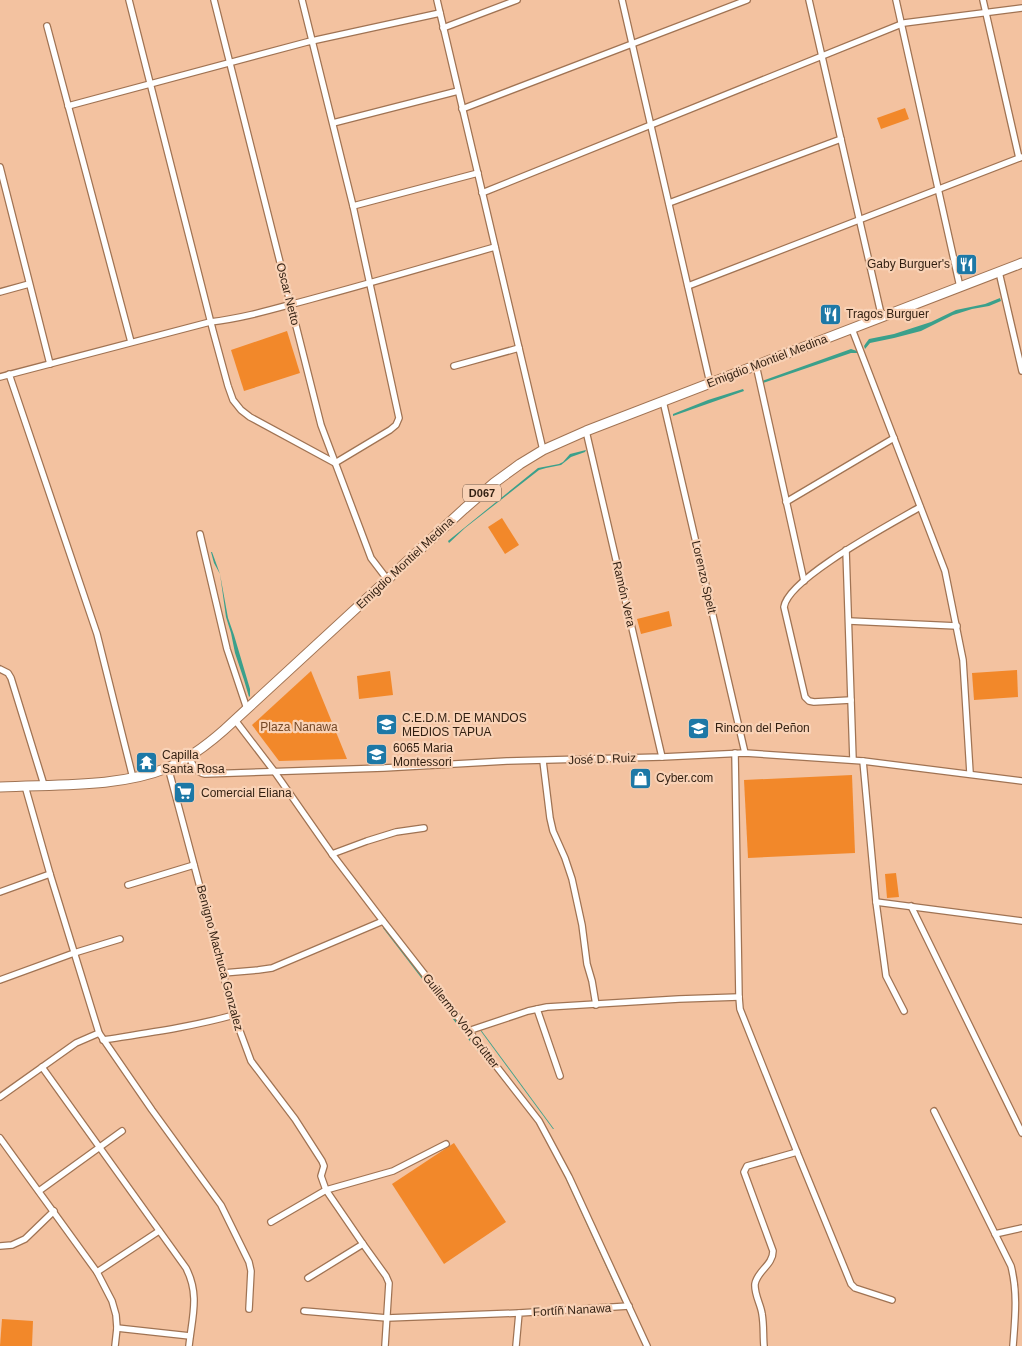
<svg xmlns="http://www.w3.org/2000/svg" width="1022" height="1346" font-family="Helvetica,sans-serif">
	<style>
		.green { fill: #f2882a }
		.water { fill: #3ba08b }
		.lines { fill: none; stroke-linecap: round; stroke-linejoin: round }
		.street-casing { stroke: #a07353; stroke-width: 8 }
		.primary-casing { stroke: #a07353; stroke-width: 11 }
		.street { stroke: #fff; stroke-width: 5.5 }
		.primary { stroke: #fff; stroke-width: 9 }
		.labels { text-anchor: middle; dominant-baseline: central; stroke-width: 4.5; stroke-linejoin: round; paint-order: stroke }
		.shield { fill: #f9d2b6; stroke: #6d5542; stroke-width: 1 }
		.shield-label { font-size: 11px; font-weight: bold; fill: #311f11 }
		.poi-label { font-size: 12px; fill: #311f11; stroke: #f9d2b6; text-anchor: start }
		.street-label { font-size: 12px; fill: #311f11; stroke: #f9d2b6 }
		.park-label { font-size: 12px; fill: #744826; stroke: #f9d2b6 }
	</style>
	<rect width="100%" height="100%" fill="#f3c2a0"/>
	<g class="green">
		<path d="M905,108L909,119L881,129L877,118Z"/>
		<path d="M287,331L300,373L244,391L231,350Z"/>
		<path d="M502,518L519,545L505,554L488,527Z"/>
		<path d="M669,611L672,626L641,634L637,619Z"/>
		<path d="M1017,670L1018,697L974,700L972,673Z"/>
		<path d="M311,671L347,759L279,761L252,725Z"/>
		<path d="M390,671L393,695L359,699L357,676Z"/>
		<path d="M852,775L855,853L748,858L744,780Z"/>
		<path d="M896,873L899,897L887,898L885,874Z"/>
		<path d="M454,1143L506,1222L444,1264L392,1184Z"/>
		<path d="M2,1319L33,1321L32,1346H0Z"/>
	</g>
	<g class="water">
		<path d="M1000,298L1001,301L989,306L972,309L953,315L921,331L894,338L870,343L865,349L864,346L866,343L869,339L894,334L931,322L956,310L985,304Z"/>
		<path d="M851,349L857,351V353H851L763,383L762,381Z"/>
		<path d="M743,389L744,391L673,416V414L708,400Z"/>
		<path d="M586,450L585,452L571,457L561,465L546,468L539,470L465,528L449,543L448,541L538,468L559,464L563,462L570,454Z"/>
		<path d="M211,552H212L220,574L228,618L234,635L250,689V696L249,697L244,680L235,653L231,633L226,617L220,574L214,563Z"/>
		<path d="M385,927L487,1061L486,1062L383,928Z"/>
		<path d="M480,1030H481L554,1129H553Z"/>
		<path d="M553,1151C578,1200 599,1251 623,1300L622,1301Z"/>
	</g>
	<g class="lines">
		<defs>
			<g id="street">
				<path d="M129,0L213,331L228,386L233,400L241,410L250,417L335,463L390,430L396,425L399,418L353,206L302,0"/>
				<path d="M214,0L321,425L371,558L387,579"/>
				<path d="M437,0L543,450"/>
				<path d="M622,0L710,383"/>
				<path d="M809,0L882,318"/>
				<path d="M896,0L960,287"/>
				<path d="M983,0L1019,158"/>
				<path d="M47,26L131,342"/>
				<path d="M443,28L517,0"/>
				<path d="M68,106L307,42L440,13"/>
				<path d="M462,109L747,0"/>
				<path d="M333,123L458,91"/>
				<path d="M0,167L50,364"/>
				<path d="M482,193L904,23L1022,8"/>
				<path d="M669,203L841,139"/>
				<path d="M353,206L478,173"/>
				<path d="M999,272L1022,371"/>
				<path d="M688,286L1022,157"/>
				<path d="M0,292L29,284"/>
				<path d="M852,329L945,571L963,660L970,773"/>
				<path d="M756,365L804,581"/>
				<path d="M454,366L519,348"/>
				<path d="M9,374L97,634L133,778"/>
				<path d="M0,377L210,322C246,318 280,307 315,298C375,282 435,264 495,247"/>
				<path d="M663,401L745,753"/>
				<path d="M586,431L662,757"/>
				<path d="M786,502L894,438"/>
				<path d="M200,534L227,649L247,709"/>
				<path d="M846,550L853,760"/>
				<path d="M849,621L957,626"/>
				<path d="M0,669L8,673L11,678L44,785"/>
				<path d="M851,700L814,702L809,701L805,697L784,607C788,578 893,523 920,507"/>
				<path d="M235,720L274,771L332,854L383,921L539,1121L569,1177L647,1346"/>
				<path d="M735,753L739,997L740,1009L797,1152L851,1284L855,1288L892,1300"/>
				<path d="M189,757C193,765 195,772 205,774L384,768L507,761L662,757L745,753L863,761L1022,781"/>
				<path d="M543,761L550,818L553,831L565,858L572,879L582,925L587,964L592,981L596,1005"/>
				<path d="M863,761L876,902L886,976L904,1011"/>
				<path d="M168,767L234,1015L251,1061L295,1119L322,1161L324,1166L321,1176L326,1190L363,1244L386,1276L389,1283L385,1346"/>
				<path d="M25,786L50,874L99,1033L152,1110L221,1205L249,1262L251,1271L249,1309"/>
				<path d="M332,854L367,841L396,832L424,828"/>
				<path d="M128,885L194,865"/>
				<path d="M0,892L50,874"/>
				<path d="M876,902L1022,921"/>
				<path d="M911,906L1022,1133"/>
				<path d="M223,973L258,970L272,968L383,921"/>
				<path d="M0,980L74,953L120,939"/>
				<path d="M537,1009L560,1076"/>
				<path d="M468,1031L528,1011L547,1007L679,999L739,997"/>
				<path d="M103,1040C147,1033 191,1027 234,1015"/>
				<path d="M42,1067L186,1268C200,1295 192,1317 189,1346"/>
				<path d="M0,1097L76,1043L99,1033"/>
				<path d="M934,1111L1011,1266C1018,1293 1015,1319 1013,1346"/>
				<path d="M0,1138L97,1272L112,1301L116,1315L117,1328L115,1346"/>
				<path d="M39,1191L122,1131"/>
				<path d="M271,1222L326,1190L393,1171L446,1144"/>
				<path d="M995,1234L1022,1228"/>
				<path d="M0,1246L12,1245L25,1239L54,1211"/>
				<path d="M97,1272L159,1231"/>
				<path d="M308,1278L363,1244"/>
				<path d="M304,1311L387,1318L519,1313"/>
				<path d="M117,1328L190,1336"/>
				<path d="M516,1346L519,1313L629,1306"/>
				<path d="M764,1346C763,1336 764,1325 762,1314C761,1305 754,1294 755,1284C757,1271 773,1265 773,1251L744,1172L747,1166L797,1152"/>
			</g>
			<path id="primary" d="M0,787C53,784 118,788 167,768C189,759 207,745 224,730L464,509L494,483L520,464L543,450L586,431L1022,263"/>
		</defs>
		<use href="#street" class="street-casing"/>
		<use href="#primary" class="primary-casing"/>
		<use href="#street" class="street"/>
		<use href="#primary" class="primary"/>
	</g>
	<defs>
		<symbol id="restaurant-square" viewBox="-11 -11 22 22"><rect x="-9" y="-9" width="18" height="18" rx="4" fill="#1d78a6" stroke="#f9d2b6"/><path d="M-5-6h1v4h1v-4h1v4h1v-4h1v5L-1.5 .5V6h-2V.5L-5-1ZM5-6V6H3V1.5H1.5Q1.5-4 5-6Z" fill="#fff"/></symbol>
		<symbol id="university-square" viewBox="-11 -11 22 22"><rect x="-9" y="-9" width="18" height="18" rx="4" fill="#1d78a6" stroke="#f9d2b6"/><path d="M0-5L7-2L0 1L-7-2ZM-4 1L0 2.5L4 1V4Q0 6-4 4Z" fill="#fff"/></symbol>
		<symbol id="school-square" viewBox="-11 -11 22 22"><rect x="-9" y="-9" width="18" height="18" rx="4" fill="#1d78a6" stroke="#f9d2b6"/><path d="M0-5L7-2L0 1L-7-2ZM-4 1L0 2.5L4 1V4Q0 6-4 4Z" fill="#fff"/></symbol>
		<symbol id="temple-square" viewBox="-11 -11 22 22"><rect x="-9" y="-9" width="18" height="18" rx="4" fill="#1d78a6" stroke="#f9d2b6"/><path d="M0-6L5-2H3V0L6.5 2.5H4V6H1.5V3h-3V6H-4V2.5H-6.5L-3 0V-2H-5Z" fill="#fff"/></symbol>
		<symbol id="shop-square" viewBox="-11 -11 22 22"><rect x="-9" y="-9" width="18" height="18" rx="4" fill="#1d78a6" stroke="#f9d2b6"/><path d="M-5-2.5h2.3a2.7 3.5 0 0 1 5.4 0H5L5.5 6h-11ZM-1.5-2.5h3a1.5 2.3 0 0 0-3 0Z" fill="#fff"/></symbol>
		<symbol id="supermarket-square" viewBox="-11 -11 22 22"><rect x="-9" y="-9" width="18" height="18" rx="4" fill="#1d78a6" stroke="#f9d2b6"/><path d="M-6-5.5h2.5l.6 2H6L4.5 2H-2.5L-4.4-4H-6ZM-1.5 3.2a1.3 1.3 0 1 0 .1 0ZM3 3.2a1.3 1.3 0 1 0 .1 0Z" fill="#fff"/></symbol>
	</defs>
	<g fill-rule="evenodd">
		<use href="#restaurant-square" x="954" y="252" width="25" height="25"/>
		<use href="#restaurant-square" x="818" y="302" width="25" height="25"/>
		<use href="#university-square" x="374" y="712" width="25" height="25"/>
		<use href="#school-square" x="686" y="716" width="25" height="25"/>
		<use href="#school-square" x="364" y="742" width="25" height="25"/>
		<use href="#temple-square" x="134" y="750" width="25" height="25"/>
		<use href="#shop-square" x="628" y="766" width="25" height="25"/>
		<use href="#supermarket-square" x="172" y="780" width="25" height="25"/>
	</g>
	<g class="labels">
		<rect class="shield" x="463" y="484.5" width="38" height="17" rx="4"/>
		<g class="shield-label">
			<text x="482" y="493">D067</text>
		</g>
		<g class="poi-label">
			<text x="950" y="264" text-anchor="end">Gaby Burguer's</text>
			<text x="846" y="314">Tragos Burguer</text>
			<text x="402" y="718">C.E.D.M. DE MANDOS<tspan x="402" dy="14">MEDIOS TAPUA</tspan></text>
			<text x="715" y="728">Rincon del Peñon</text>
			<text x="393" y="748">6065 Maria<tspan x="393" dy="14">Montessori</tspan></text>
			<text x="162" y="755">Capilla<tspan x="162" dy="14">Santa Rosa</tspan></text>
			<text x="656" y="778">Cyber.com</text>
			<text x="201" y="793">Comercial Eliana</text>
		</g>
		<g class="street-label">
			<text transform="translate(288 294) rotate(76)">Oscar Netto</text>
			<text transform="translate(767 361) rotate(-21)">Emigdio Montiel Medina</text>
			<text transform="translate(405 563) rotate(-43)">Emigdio Montiel Medina</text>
			<text transform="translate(704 577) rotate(77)">Lorenzo Spelt</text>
			<text transform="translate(624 594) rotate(77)">Ramón Vera</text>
			<text transform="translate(602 759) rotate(-2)">José D. Ruiz</text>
			<text transform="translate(220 958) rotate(75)">Benigno Machuca Gonzalez</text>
			<text transform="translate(461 1021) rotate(52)">Guillermo Von Grütter</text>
			<text transform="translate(572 1310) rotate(-3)">Fortíñ Nanawa</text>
		</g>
		<g class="park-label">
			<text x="299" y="727">Plaza Nanawa</text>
		</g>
	</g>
</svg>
